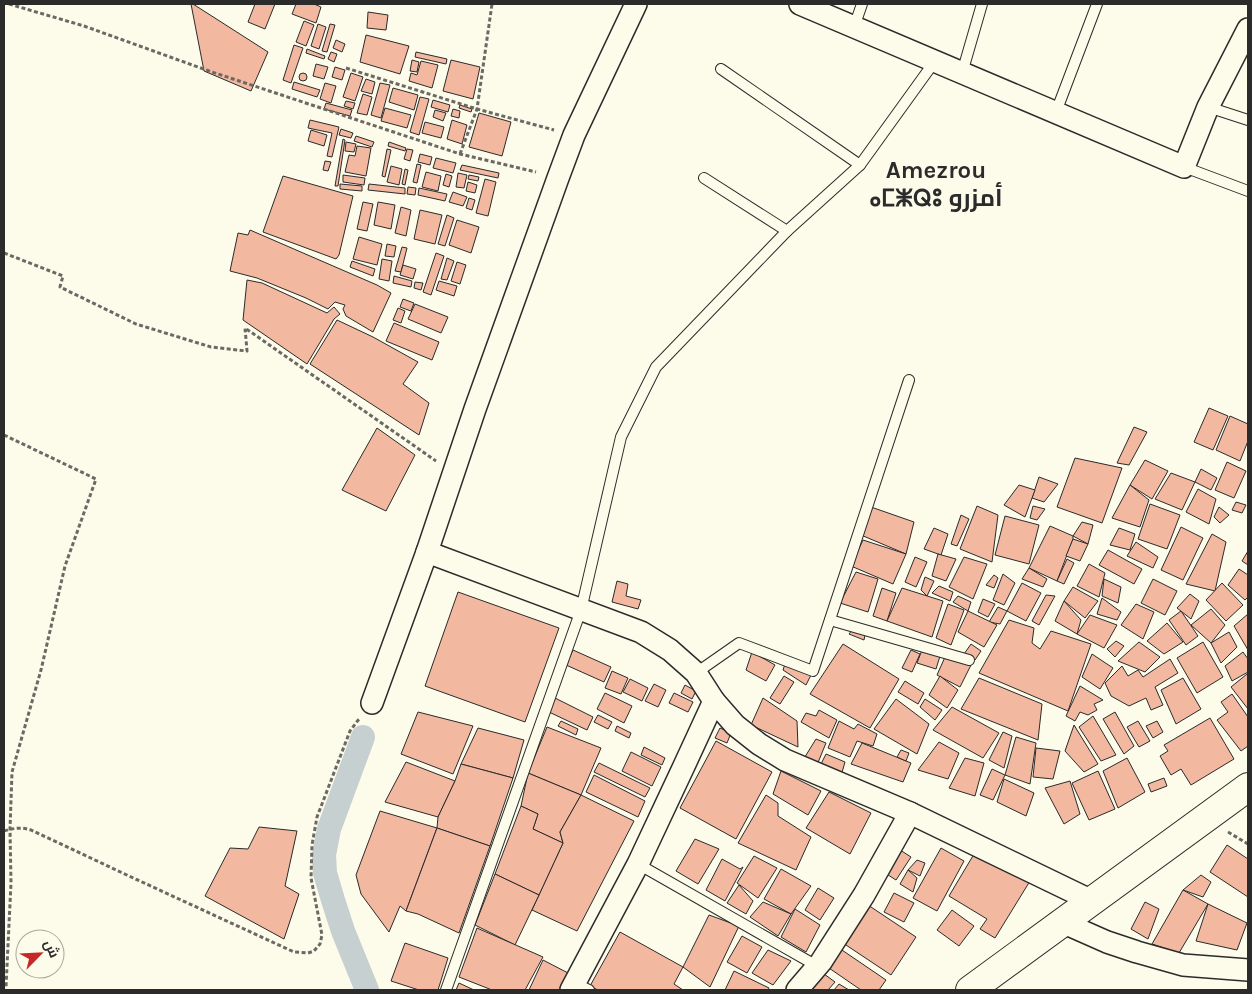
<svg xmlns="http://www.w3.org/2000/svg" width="1252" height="994" font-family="Karla,Cairo,'Noto Sans Tifinagh',sans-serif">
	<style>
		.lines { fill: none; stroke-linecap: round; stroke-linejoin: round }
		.canal { stroke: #c7d0d0; stroke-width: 24 }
		.building { fill: #f2b8a0; stroke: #2b2b2b }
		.lane-casing { stroke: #2b2b2b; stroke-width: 12 }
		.street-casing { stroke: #2b2b2b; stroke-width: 24 }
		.primary-casing { stroke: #2b2b2b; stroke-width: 30 }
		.path { stroke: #6a6964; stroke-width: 3; stroke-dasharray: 4 2.5; stroke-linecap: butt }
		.lane { stroke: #fdfbea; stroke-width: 10 }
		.street { stroke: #fdfbea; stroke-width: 21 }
		.primary { stroke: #fdfbea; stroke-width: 28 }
		.labels { text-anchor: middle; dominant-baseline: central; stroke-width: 4; stroke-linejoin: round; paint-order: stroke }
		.district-label { font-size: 24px; font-weight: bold; fill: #2b2b2b; stroke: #fdfbea }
	</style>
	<rect width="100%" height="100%" fill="#fdfbea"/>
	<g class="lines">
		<path class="canal" d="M363,737L329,829L324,855L325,873L333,900L343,931L367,990"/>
	</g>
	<g class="building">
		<path d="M191,4H193L268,52L251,91L204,71Z"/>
		<path d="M255,4H275L265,29L248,22Z"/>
		<path d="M296,4H314L321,7L316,23L292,14Z"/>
		<path d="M368,12L388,15L386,30L367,28Z"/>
		<path d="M304,21L314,25L306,46L296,42Z"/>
		<path d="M318,24L326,27L319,49L311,46Z"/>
		<path d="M330,24L335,25L327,52L322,51Z"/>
		<path d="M366,35L409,46L400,74L360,62Z"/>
		<path d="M336,40L345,44L342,52L333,48Z"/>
		<path d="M294,45L303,48L291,83L283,80Z"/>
		<path d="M307,49L325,56L324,59L306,53Z"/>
		<path d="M331,52L337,54L334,62L328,59Z"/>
		<path d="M416,52L447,59L446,64L415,57Z"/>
		<path d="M412,60L419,62L417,72L410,71Z"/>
		<path d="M451,60L480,67L473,99L443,91Z"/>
		<path d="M421,61L438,65L432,88L409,81L411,73L417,75Z"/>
		<path d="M316,64L328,67L324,79L313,76Z"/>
		<path d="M335,67L345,70L342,80L332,77Z"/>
		<path d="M351,73L363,77L355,101L343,97Z"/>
		<circle cx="303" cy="77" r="4"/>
		<path d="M366,79L375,82L372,94L361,91Z"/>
		<path d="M294,82L320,90L317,97L292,89Z"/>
		<path d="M325,83L336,86L331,103L320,99Z"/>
		<path d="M380,83L390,85L381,118L371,115Z"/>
		<path d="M393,88L418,95L414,110L389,102Z"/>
		<path d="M363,94L372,97L367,115L357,113Z"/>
		<path d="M420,97L429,99L419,135L410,132Z"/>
		<path d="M433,100L450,105L448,112L431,107Z"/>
		<path d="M346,101L355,103L353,109L344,106Z"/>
		<path d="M326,103L352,110L350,116L324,109Z"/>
		<path d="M460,105L472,109L471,112L459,108Z"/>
		<path d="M385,108L411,115L407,128L381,121Z"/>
		<path d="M453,109L460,111L459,118L451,116Z"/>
		<path d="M435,110L446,113L443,121L433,117Z"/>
		<path d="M479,113L511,122L502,156L469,147Z"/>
		<path d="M310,120L339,127L332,157L327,156L332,133L308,128Z"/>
		<path d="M452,120L467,125L462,144L447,139Z"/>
		<path d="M425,122L444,127L441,138L422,133Z"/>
		<path d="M341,129L353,133L351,138L339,135Z"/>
		<path d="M311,130L327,135L324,146L308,141Z"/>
		<path d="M356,136L374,142L372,147L354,141Z"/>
		<path d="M343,139L345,140L338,186H335Z"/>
		<path d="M346,142L356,144L354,152L345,151Z"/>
		<path d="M389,142L406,148L405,151L388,146Z"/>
		<path d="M357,146L371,148L366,176L345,172L349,155L355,156Z"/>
		<path d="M387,149L391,150L385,177L382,176Z"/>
		<path d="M407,149L413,150L410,161L404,159Z"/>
		<path d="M420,154L432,157L430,165L418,162Z"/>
		<path d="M436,158L456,163L453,173L433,168Z"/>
		<path d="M325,161L331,162L328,171L323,170Z"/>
		<path d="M417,164L421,165L417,183L413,182Z"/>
		<path d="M462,165L499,173L498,178L460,170Z"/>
		<path d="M391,166L402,169L399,185L387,182Z"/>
		<path d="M405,169L408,170L405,185L402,184Z"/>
		<path d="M426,172L441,176L438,191L422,187Z"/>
		<path d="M458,173L467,175L464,188L456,187Z"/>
		<path d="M446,174L452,176L449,187L443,185Z"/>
		<path d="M343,175L365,178L364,185L343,182Z"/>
		<path d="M469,175L479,177L478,181L468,179Z"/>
		<path d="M283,176L353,196L339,255L336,259L263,232Z"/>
		<path d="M485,179L496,182L488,216L476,213Z"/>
		<path d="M468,182L477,185L475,193L466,191Z"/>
		<path d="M340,184L362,186V191L340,189Z"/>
		<path d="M369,184L405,188V194L368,190Z"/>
		<path d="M408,187L416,188L415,195L407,194Z"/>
		<path d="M419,188L447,194L445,201L418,195Z"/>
		<path d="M453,192L467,197L463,206L449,202Z"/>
		<path d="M469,198L475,200L472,210L466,208Z"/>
		<path d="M363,202L373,204L367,231L357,229Z"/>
		<path d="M378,202L395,205L391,229L374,225Z"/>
		<path d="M401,207L411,210L406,236L395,233Z"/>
		<path d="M420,210L442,215L435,244L414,239Z"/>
		<path d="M447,215L454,218L445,246L438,244Z"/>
		<path d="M457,220L479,227L471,253L449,245Z"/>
		<path d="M250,230L377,285L391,293L373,332L346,316L343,309L345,305L335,302L328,309L306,298L257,278L230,271L238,233L248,235Z"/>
		<path d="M359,237L382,244L377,265L353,259Z"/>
		<path d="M387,244L396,246L394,257L385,256Z"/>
		<path d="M402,247L407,248L401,272L395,271Z"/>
		<path d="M436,253L444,256L431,295L423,292Z"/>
		<path d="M447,258L454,261L447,280L441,279Z"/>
		<path d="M382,259L392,261L389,281L379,279Z"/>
		<path d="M352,261L375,269L373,276L350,267Z"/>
		<path d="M457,262L466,265L460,284L451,281Z"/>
		<path d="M403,265L416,269L413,279L400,275Z"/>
		<path d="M394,276L412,281L411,287L393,283Z"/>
		<path d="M247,280L262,283L327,313L334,307L340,314L334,319L307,364L243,320Z"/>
		<path d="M439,281L457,286L454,296L436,290Z"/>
		<path d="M415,282L423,283L421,290L414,288Z"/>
		<path d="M403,299L414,303L411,311L400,307Z"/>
		<path d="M415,304L448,317L441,333L408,319Z"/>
		<path d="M398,308L405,311L401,323L393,320Z"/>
		<path d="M337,320L373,337L418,362L403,384L429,403L419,435L310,364Z"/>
		<path d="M394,323L439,342L432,360L386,341Z"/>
		<path d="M1209,408L1228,416L1213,450L1194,442Z"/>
		<path d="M1230,416L1248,424V441L1240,461L1216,450Z"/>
		<path d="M1134,427L1147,432L1129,465L1117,463Z"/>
		<path d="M377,428L415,455L386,511L342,490Z"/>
		<path d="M1075,458L1122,468L1102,523L1057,507Z"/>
		<path d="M1145,460L1168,471L1152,499L1130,485Z"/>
		<path d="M1227,462L1246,471L1234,498L1215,490Z"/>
		<path d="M1201,469L1217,478L1211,490L1195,482Z"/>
		<path d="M1171,473L1195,482L1182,510L1155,499Z"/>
		<path d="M1039,477L1058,484L1044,502L1032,498Z"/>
		<path d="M1019,485L1035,490L1025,517L1004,505Z"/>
		<path d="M1130,485L1149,500L1140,527L1112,518Z"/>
		<path d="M1198,489L1216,499L1209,524L1186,512Z"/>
		<path d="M1236,502L1246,505L1242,513L1232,510Z"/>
		<path d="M1150,504L1180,515L1167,549L1138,539Z"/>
		<path d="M977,506L998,515L992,562L960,549Z"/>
		<path d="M1033,506L1045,509L1037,520L1030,518Z"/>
		<path d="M871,507L914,522L906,554L861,535Z"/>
		<path d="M1219,507L1229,515L1220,523L1214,517Z"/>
		<path d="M961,515L969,519L957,546L951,544Z"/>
		<path d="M1005,516L1039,525L1029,564L995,555Z"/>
		<path d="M1082,522L1093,525L1088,544L1073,536Z"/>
		<path d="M1050,526L1073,536V539L1057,581L1029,568Z"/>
		<path d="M1181,527L1203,538L1183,580L1161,570Z"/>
		<path d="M934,528L948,534L941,555L924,549Z"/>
		<path d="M1119,528L1135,534L1130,550L1110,545Z"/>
		<path d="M1212,534L1226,542L1215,591L1186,584Z"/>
		<path d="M1073,539L1088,544L1080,561L1066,556Z"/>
		<path d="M863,540L906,554L893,584L851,566Z"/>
		<path d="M1136,542L1158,557L1153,568L1127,556Z"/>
		<path d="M1108,550L1142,569L1134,584L1099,565Z"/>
		<path d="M1248,551V565L1242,561Z"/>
		<path d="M938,554L956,559L946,581L932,576Z"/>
		<path d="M915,557L927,562L916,587L905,582Z"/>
		<path d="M964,557L987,564L973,599L949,587Z"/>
		<path d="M1067,559L1074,563L1064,584L1057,581Z"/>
		<path d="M1089,564L1105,573L1099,597L1077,586Z"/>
		<path d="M1029,568L1047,579L1043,587L1022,579Z"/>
		<path d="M1239,569L1248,575V597L1245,600L1228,585Z"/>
		<path d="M856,572L878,579L868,612L840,603Z"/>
		<path d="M1003,574L1015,583L1004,605L993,600Z"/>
		<path d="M994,575L998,578L994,588L986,585Z"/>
		<path d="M925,577L934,581L927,596L921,590Z"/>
		<path d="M1104,579L1121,587L1118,603L1102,596Z"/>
		<path d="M1153,579L1177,591L1165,615L1141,603Z"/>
		<path d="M617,581L628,584L626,596L641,600L638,609L612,602Z"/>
		<path d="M1022,583L1041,593L1026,621L1007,611Z"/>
		<path d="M1222,583L1243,605L1226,621L1206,600Z"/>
		<path d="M939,586L953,592L950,601L932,593Z"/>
		<path d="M1073,587L1098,601L1085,618L1064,601Z"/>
		<path d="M882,588L896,593L887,621L873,616Z"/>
		<path d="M902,588L943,601L932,637L887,621Z"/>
		<path d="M458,592L559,628L525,722L425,686Z"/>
		<path d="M1190,594L1199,601L1191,619L1177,608Z"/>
		<path d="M1046,595L1055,596L1039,625L1032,621Z"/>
		<path d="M958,596L971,602L968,611L953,602Z"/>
		<path d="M1102,598L1121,612L1117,620L1097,614Z"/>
		<path d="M983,599L995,604L988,617L978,612Z"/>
		<path d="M1064,601L1081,620L1077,634L1055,621Z"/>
		<path d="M948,604L964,610L951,645L936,638Z"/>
		<path d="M1136,604L1154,612L1143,639L1121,625Z"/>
		<path d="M998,607L1007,611L1000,624L989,622Z"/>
		<path d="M1211,609L1225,625L1211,643L1191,625Z"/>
		<path d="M968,611L997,625L984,647L958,632Z"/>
		<path d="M1181,611L1198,636L1186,645L1169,620Z"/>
		<path d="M1248,614V650L1234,626Z"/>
		<path d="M1090,615L1117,625L1104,648L1077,634Z"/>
		<path d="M1009,620L1034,628L1032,643L1040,649L1051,631L1091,644L1068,711L979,673Z"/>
		<path d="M1167,623L1183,642L1164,654L1147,641Z"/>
		<path d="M852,630L865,635L864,640L849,634Z"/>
		<path d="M1229,632L1237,647L1221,663L1211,643Z"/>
		<path d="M1116,641L1124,646L1115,657L1107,649Z"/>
		<path d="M1139,642L1160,657L1145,672L1118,661Z"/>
		<path d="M1203,642L1223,677L1197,693L1177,658Z"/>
		<path d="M843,644L899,679L870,728L810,694Z"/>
		<path d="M971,644L981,651L975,660L964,654Z"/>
		<path d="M573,650L611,667L604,682L566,665Z"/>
		<path d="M911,650L920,654L912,672L902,668Z"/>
		<path d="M922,650L940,656L936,669L917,663Z"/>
		<path d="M752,652L775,665L766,681L746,670Z"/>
		<path d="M1243,652L1248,659V672L1232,681L1225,666Z"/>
		<path d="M1092,654L1113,668L1100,689L1082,677Z"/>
		<path d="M945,657L971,665L960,687L937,675Z"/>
		<path d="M1170,659L1178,673L1155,687L1163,705L1151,710L1146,698L1129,706L1111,696L1105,683L1122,666L1128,676L1138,670L1143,677Z"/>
		<path d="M785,664L811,675L806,685L783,670Z"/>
		<path d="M612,671L628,678L621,694L605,688Z"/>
		<path d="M1247,674L1248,675V709L1231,687Z"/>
		<path d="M784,676L794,682L780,704L770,698Z"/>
		<path d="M940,676L958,690L947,708L929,695Z"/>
		<path d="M979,678L1042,704L1038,740L961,709Z"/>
		<path d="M1183,678L1201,709L1176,724L1161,690Z"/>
		<path d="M630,679L648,688L642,701L623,692Z"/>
		<path d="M905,681L924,693L918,704L898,692Z"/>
		<path d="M654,684L666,690L658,707L645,701Z"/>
		<path d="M685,685L696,691L692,699L681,693Z"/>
		<path d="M1080,686L1103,700L1094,704L1097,710L1088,715L1080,712L1075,721L1066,716Z"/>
		<path d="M605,693L632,706L624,723L597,709Z"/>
		<path d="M674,693L693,702L688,712L669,703Z"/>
		<path d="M1232,694L1248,717V746L1241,751L1217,720L1228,712L1221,702Z"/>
		<path d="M555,698L593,717L587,730L549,712Z"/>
		<path d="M763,698L797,721L798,747L751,725Z"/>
		<path d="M896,699L929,724L917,754L874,729Z"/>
		<path d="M925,699L942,710L935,720L920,707Z"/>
		<path d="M952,707L999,733L983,758L933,730Z"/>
		<path d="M819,710L837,720L829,738L801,722L806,713L816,716Z"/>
		<path d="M418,712L473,726L453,774L401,754Z"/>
		<path d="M1115,712L1134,746L1124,754L1103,719Z"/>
		<path d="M598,715L612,722L608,729L594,722Z"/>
		<path d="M1093,716L1116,755L1101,761L1079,727Z"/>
		<path d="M1210,718L1234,759L1191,785L1181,769L1171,775L1160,756L1168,751L1164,745Z"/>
		<path d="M561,721L578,729L576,735L558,726Z"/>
		<path d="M839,721L854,729L858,724L877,734L873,746L857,741L850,757L828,748Z"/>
		<path d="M1138,721L1150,741L1139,747L1127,727Z"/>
		<path d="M1157,721L1163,732L1153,738L1146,726Z"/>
		<path d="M1074,725L1098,764L1084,772L1065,751Z"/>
		<path d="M617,726L631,733L629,738L615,731Z"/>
		<path d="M547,727L601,748L581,795L528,773Z"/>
		<path d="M478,728L524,740L513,778L461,764Z"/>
		<path d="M720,728L731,733L727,743L715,738Z"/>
		<path d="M1003,732L1012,736L1004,768L989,760Z"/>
		<path d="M1016,737L1036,743L1030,784L1005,775Z"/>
		<path d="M816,739L826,743L817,765L803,760Z"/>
		<path d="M716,741L772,772L736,839L680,808Z"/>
		<path d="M939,742L959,753L948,779L918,770Z"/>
		<path d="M862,743L911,763L903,782L851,764Z"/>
		<path d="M644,747L665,758L662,765L641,755Z"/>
		<path d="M1036,748L1060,751L1053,779L1033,777Z"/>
		<path d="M901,750L909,753L906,761L897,757Z"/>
		<path d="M631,752L661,767L652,786L622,771Z"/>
		<path d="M826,754L845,762L841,776L820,766Z"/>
		<path d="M965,758L984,763L975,796L949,788Z"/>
		<path d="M1127,758L1145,792L1118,808L1103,771Z"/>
		<path d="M406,762L455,781L438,817L385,802Z"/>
		<path d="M599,763L650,788L645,797L594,772Z"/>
		<path d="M461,764L513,778L490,846L437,828L438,817L455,781Z"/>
		<path d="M992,769L1005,775L993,800L980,795Z"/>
		<path d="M781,771L821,791L808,815L773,794Z"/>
		<path d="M1098,771L1115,809L1089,820L1072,783Z"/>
		<path d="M528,773L581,795L560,832L563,843L533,829L538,814L521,806Z"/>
		<path d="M594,775L645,801L638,817L586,792Z"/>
		<path d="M1164,778L1167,786L1151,792L1148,784Z"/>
		<path d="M1004,779L1034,793L1026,816L997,802Z"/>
		<path d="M1070,781L1080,814L1064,824L1045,788Z"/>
		<path d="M829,792L871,813L850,854L806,828Z"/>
		<path d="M581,795L634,821L577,931L532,910L563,843L560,832Z"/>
		<path d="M766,795L778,803V816L811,837L796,870L738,843Z"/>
		<path d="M521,806L538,814L533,829L563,843L539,895L495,874Z"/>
		<path d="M380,811L437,828L406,911L400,906L389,932L361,894L356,875Z"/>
		<path d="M259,827L297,831L285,886L299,894L284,939L205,896L230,848L248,849Z"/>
		<path d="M437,828L490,846L459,933L418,914L406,911Z"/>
		<path d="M695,839L719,849L698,884L676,871Z"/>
		<path d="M1227,845L1248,859V897L1210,872Z"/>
		<path d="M897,848L911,857L896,880L882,871Z"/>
		<path d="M941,848L964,861L937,911L913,898Z"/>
		<path d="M977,849L1030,881L995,938L980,929L987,919L949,896Z"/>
		<path d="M754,856L777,868L758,898L737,883Z"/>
		<path d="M722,859L740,869L743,867L725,901L706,890Z"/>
		<path d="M917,860L925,863L920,876L908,870Z"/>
		<path d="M781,869L811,886L791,914L764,899Z"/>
		<path d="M908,870L917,878L913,892L900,884Z"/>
		<path d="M495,874L539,895L515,945L475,925Z"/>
		<path d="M1201,875L1211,882L1203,897L1183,890Z"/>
		<path d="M739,885L753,901L746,914L727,903Z"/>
		<path d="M818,888L834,898L820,920L805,910Z"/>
		<path d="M1183,890L1208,904L1179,953L1152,944Z"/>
		<path d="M894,893L914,903L904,922L884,912Z"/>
		<path d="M763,902L791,914L778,936L750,917Z"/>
		<path d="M1145,902L1159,909L1148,939L1131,929Z"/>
		<path d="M1208,904L1247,923L1237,950L1196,941Z"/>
		<path d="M868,905L916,937L891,975L843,943Z"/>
		<path d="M795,909L820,925L806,952L781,937Z"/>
		<path d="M952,910L974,926L959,946L937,930Z"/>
		<path d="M709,915L739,926L710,987L683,967Z"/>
		<path d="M477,928L543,957L525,990H492L459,977Z"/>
		<path d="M620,932L683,967L674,984L683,990H598L590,986Z"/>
		<path d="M742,936L762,947L747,973L727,962Z"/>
		<path d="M405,943L448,958L438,990H419L391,981Z"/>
		<path d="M839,948L886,980L879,990H861L826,966Z"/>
		<path d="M768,950L791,961L773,985L752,973Z"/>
		<path d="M543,960L570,974L560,990H529Z"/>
		<path d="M734,971L769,988L768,990H725Z"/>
		<path d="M820,971L835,982L828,990H805Z"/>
		<path d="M459,983L474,990H456Z"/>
		<path d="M839,984L849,990H834Z"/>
	</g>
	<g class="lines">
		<defs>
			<g id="lane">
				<path d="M854,27L862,4"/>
				<path d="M721,69L860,165"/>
				<path d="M962,73L982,4"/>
				<path d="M1208,107L1248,120"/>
				<path d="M1056,112L1097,4"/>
				<path d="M1184,167L1248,191"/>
				<path d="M704,178L787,231"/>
				<path d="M830,620L969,660"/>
				<path d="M696,673L739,643L813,671L909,380"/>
				<path d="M638,864L817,966"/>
				<path d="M574,983L589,990"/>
				<path d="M446,990L581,610L621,437L656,367L787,231L860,165L935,61"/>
			</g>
			<g id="street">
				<path d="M800,4L1184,167L1208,107L1248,29"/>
				<path d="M427,552L641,632L670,650L696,673L714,701L684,766L638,864L571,990"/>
				<path d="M714,701L735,725L759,744L785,760L910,813L1092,901"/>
				<path d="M372,703L427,552L475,409L558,178L574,135L636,4"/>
				<path d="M1064,923L1107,942L1137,952L1183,965L1248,970"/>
				<path d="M797,990L821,962L864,895L910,813"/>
			</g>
			<path id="primary" d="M970,990L1248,787"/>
		</defs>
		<use href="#lane" class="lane-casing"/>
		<use href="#street" class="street-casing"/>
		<use href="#primary" class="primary-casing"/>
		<g class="path">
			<path d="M9,4L84,26L209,71L460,154L536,172"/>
			<path d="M346,68L477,109L554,130"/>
			<path d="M460,154L477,109L492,4"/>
			<path d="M4,253L63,276L60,287L136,324L211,347L247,351L245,328L436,461"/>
			<path d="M4,435L96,479L65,566L41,670L12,772L10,829L11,883L6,987L4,989"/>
			<path d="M4,831C14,828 22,827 31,830L129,876L294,952L308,953L314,951L320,944L322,935L311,878L312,845L317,817L350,731L359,719"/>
			<path d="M1228,832L1248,844"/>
		</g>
		<use href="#lane" class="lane"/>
		<use href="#street" class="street"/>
		<use href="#primary" class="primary"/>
	</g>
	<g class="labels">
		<g class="district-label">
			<text x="936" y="170">Amezrou<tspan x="936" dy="28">ⴰⵎⵥⵕⵓ أمزرو</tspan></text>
		</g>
	</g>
	<rect width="1252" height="994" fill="none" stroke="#2b2b2b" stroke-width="10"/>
	<g transform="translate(40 954) rotate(66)"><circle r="24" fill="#fdfbea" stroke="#a9a89e"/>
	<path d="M0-4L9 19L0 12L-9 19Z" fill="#c62828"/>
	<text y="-8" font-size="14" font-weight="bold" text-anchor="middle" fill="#2b2b2b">ش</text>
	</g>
</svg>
